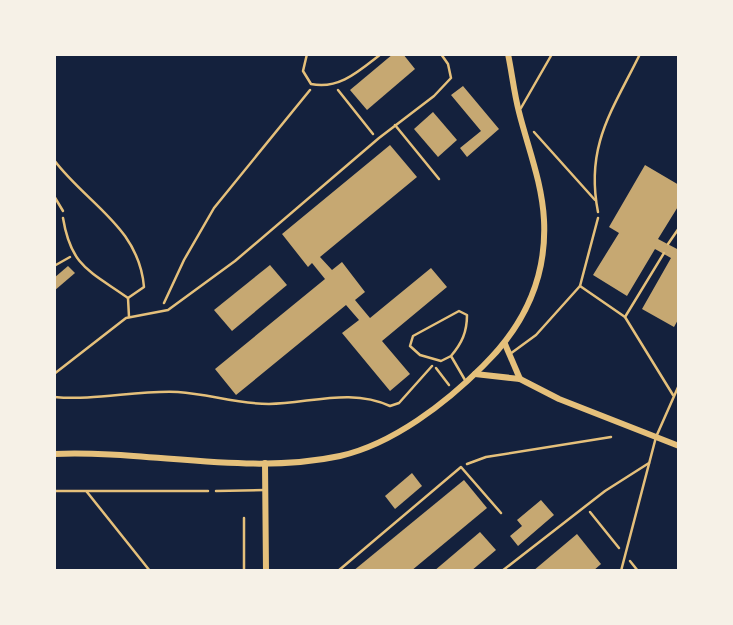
<svg xmlns="http://www.w3.org/2000/svg" width="733" height="625" font-family="'IBM Plex Serif',serif">
	<style>
		.building { fill: #c6a872 }
		.lines { fill: none; stroke-linecap: round; stroke-linejoin: round }
		.path { stroke: #e5c07b; stroke-width: 2.5 }
		.service { stroke: #e5c07b; stroke-width: 2.5 }
		.tertiary { stroke: #e5c07b; stroke-width: 6 }
	</style>
	<rect width="100%" height="100%" fill="#14213d"/>
	<g class="building">
		<path d="M393,54H403L415,69L367,110L350,90Z"/>
		<path d="M463,86L499,129L467,157L460,148L481,131L451,95Z"/>
		<path d="M433,112L457,140L438,157L414,129Z"/>
		<path d="M390,145L417,177L320,257L332,270L342,262L365,292L355,300L370,318L431,268L447,287L382,341L410,374L390,391L342,333L359,320L346,305L236,395L215,369L325,279L312,263L308,267L282,234Z"/>
		<path d="M645,165L679,185V205L658,239L679,250V318L674,327L642,309L671,258L655,249L627,296L593,275L619,233L609,227Z"/>
		<path d="M270,265L287,285L232,331L214,310Z"/>
		<path d="M68,266L75,273L54,291V278Z"/>
		<path d="M412,473L422,486L395,509L385,496Z"/>
		<path d="M464,480L487,508L411,571H353Z"/>
		<path d="M541,500L554,515L518,546L510,536L522,526L517,520Z"/>
		<path d="M480,532L496,550L471,571H434Z"/>
		<path d="M577,534L601,564L593,571H533Z"/>
	</g>
	<g class="lines">
		<g class="path">
			<path d="M338,90L373,134"/>
			<path d="M534,132L595,200"/>
			<path d="M54,196L63,211"/>
			<path d="M598,212C585,146 612,111 640,54"/>
			<path d="M54,266L70,257"/>
			<path d="M164,303L184,260L214,208L310,90"/>
			<path d="M436,368L449,385"/>
			<path d="M54,397C96,401 136,390 178,392C209,394 237,404 269,404C311,403 351,388 390,406L399,403L432,366"/>
			<path d="M467,464L486,457L611,437"/>
			<path d="M54,491H208"/>
			<path d="M87,492L150,571"/>
			<path d="M590,512L619,548"/>
			<path d="M244,518V571"/>
			<path d="M630,561L638,571"/>
		</g>
		<g class="service">
			<path d="M307,54L303,71L311,84C339,90 359,71 381,54"/>
			<path d="M521,108L552,54"/>
			<path d="M395,125L439,179"/>
			<path d="M54,160C87,204 139,227 144,287L128,298L129,317"/>
			<path d="M63,218C71,267 90,271 128,298"/>
			<path d="M668,244L679,228"/>
			<path d="M580,286L625,317L673,395"/>
			<path d="M625,317L664,253"/>
			<path d="M510,354L536,335L580,286L598,218"/>
			<path d="M451,356C462,343 467,332 467,315L459,311L413,336L410,346L420,355L441,361L451,356L465,380"/>
			<path d="M54,374L126,318L168,310L235,261L379,138L434,96L451,78L448,64L441,54"/>
			<path d="M216,491L265,490"/>
			<path d="M338,571L461,467L501,513"/>
			<path d="M502,571L605,491L649,463"/>
			<path d="M621,571L656,437L679,385"/>
		</g>
		<g class="tertiary">
			<path d="M505,344L520,379"/>
			<path d="M475,374L520,379L559,399L679,446"/>
			<path d="M54,454C148,450 247,476 340,456C393,444 446,403 483,366C524,326 547,279 544,220C542,182 528,148 519,112C514,93 512,73 508,54"/>
			<path d="M265,463L266,571"/>
		</g>
	</g>
	<rect width="733" height="625" fill="none" stroke="#f6f1e7" stroke-width="112"/>
</svg>
